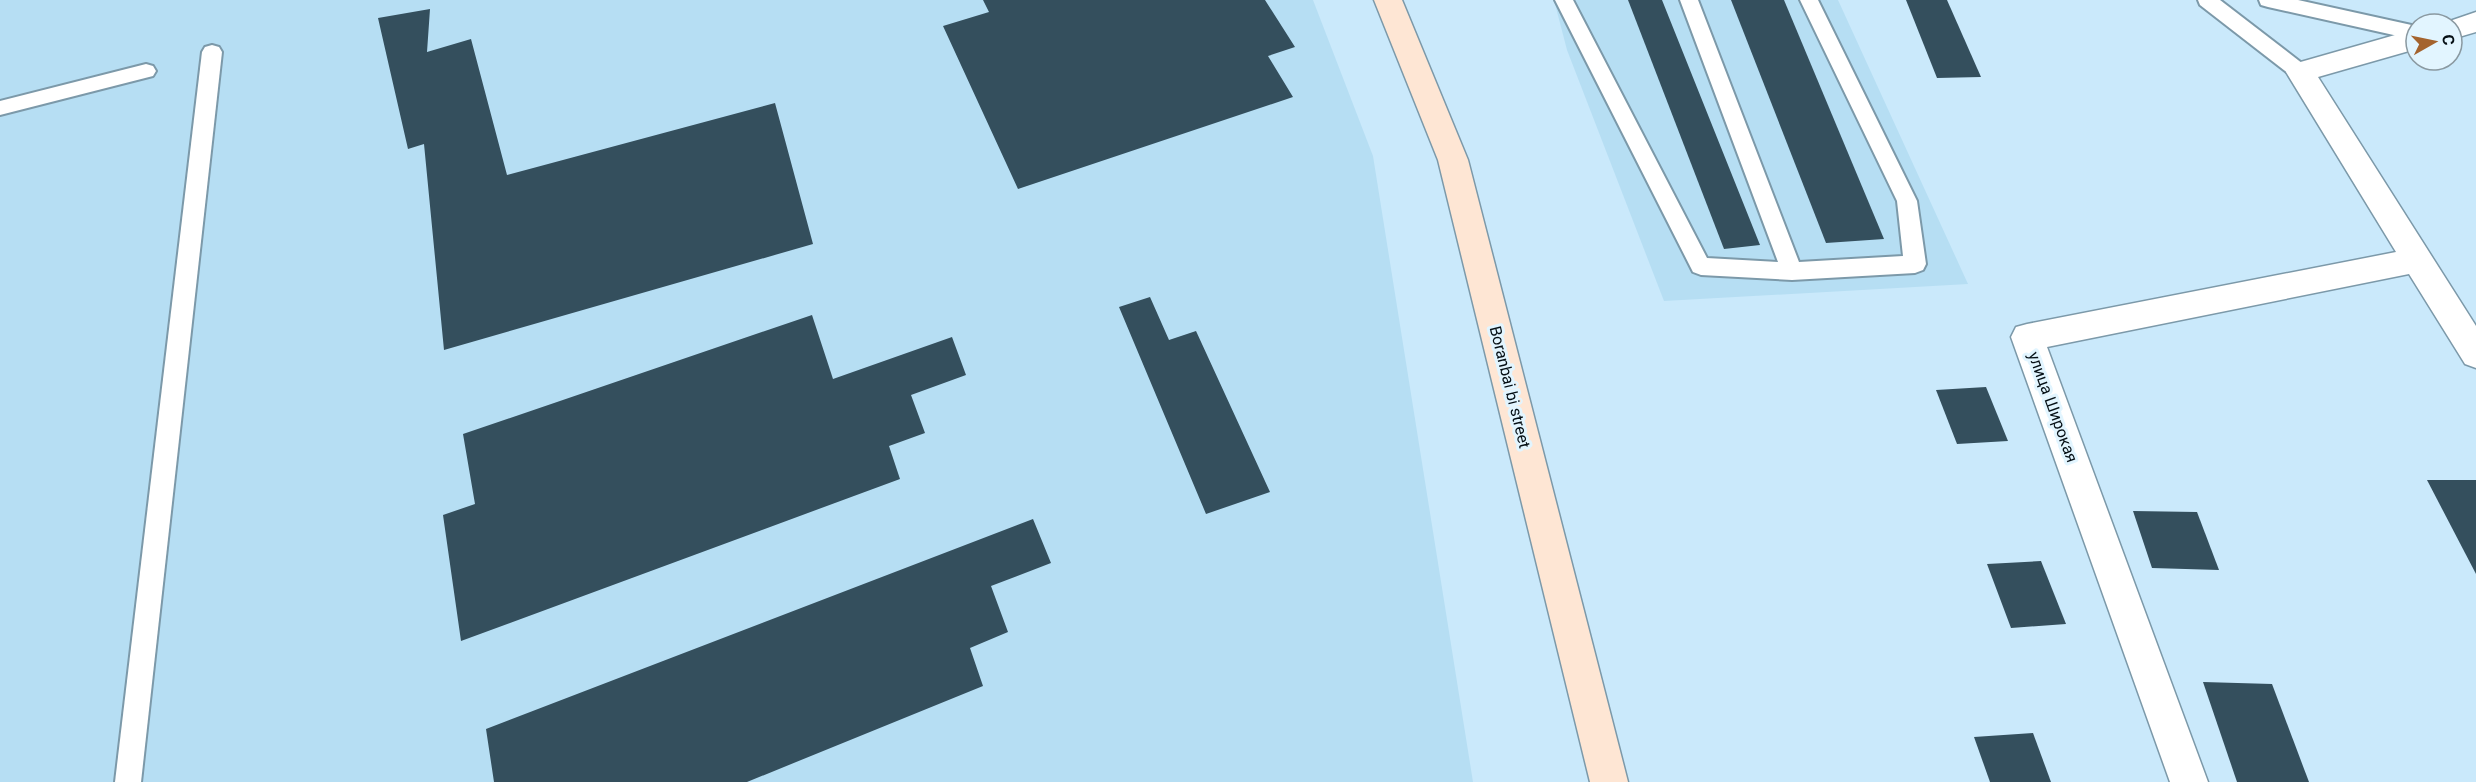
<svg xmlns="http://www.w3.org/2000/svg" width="2476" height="782" font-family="Roboto,sans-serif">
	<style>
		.built { fill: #b6def3 }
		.building { fill: #344f5d }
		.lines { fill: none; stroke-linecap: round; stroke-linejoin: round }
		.service-casing { stroke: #7c99a9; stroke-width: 4 }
		.minor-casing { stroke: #7c99a9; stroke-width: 3 }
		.secondary-casing { stroke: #7c99a9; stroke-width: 3 }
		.service { fill: #fff; fill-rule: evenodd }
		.minor { fill: #fff; fill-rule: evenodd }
		.secondary { fill: #fee6d4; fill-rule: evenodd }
		.labels { text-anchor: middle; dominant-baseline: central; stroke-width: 6; stroke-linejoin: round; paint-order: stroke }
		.street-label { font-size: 16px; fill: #050f15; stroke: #e2f5ff }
	</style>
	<rect width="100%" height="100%" fill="#cae9fb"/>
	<g class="built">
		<path d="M0,0H1313L1373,156L1473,782H0Z"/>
		<path d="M1554,0H1838L1968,284L1664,301L1567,50Z"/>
	</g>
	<g class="building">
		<path d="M983,0H1265L1295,47L1268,56L1293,97L1018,189L943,26L989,12Z"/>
		<path d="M1628,0H1662L1760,245L1724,249Z"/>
		<path d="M1731,0H1784L1884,239L1826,243Z"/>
		<path d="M1906,0H1947L1981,77L1937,78Z"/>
		<path d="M430,9L427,52L471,39L507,175L775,103L813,244L444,350L424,144L408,149L378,18Z"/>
		<path d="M1150,297L1169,340L1196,331L1270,492L1206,514L1119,307Z"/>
		<path d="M812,315L833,379L952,337L966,375L911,395L925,433L889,446L900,479L461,641L443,515L475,504L463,434Z"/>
		<path d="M1986,387L2008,441L1957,444L1936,390Z"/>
		<path d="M2427,480H2476V574Z"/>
		<path d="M2133,511L2197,512L2219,570L2152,568Z"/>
		<path d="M1033,519L1051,563L991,586L1008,632L970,648L983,686L747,782H494L486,729Z"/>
		<path d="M2041,561L2066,624L2011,628L1987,564Z"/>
		<path d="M2203,682L2272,684L2309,782H2237Z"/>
		<path d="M2033,733L2051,782H1990L1974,737Z"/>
	</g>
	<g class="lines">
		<defs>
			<g id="service">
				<path d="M1555,0H1573L1707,258L1778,262L1680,0H1698L1799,262L1903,256L1897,201L1800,0H1818L1917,201L1926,264L1923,270L1915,273L1792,280L1701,275L1693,272Z"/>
				<path d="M2198,0H2220L2307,67L2310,72L2307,77L2300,79L2293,77L2200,5Z"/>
				<path d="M2259,0H2298L2416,26V40L2268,7L2261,5Z"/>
				<path d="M212,45L219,47L222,52L141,782H115L202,52L205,47Z"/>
				<path d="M146,64L153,66L156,71L153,76L0,115V101Z"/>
			</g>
			<g id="minor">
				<path d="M2476,12V32L2452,39V24H2441Z"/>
				<path d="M2416,29V49L2318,77L2476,326V368L2465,364L2409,274L2047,347L2208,782H2170L2011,337L2016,327L2027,324L2396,252L2286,72L2290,65Z"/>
			</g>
			<path id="secondary" d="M1374,0H1402L1468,160L1628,782H1590L1438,160Z"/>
		</defs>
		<use href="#service" class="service-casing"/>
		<use href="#minor" class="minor-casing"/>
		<use href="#secondary" class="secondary-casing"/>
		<use href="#service" class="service"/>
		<use href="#minor" class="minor"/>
		<use href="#secondary" class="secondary"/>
	</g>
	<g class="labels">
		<g class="street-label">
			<text transform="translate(1510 387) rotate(76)">Boranbai bi street</text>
			<text transform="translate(2053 407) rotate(70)">улица Широкая</text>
		</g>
	</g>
	<g transform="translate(2434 42) rotate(81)"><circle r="28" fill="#e2f5ff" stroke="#8a99a1" stroke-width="1.5"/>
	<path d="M0-4.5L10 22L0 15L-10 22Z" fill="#a4632e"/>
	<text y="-9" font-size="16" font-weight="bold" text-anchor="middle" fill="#050f15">С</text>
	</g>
</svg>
